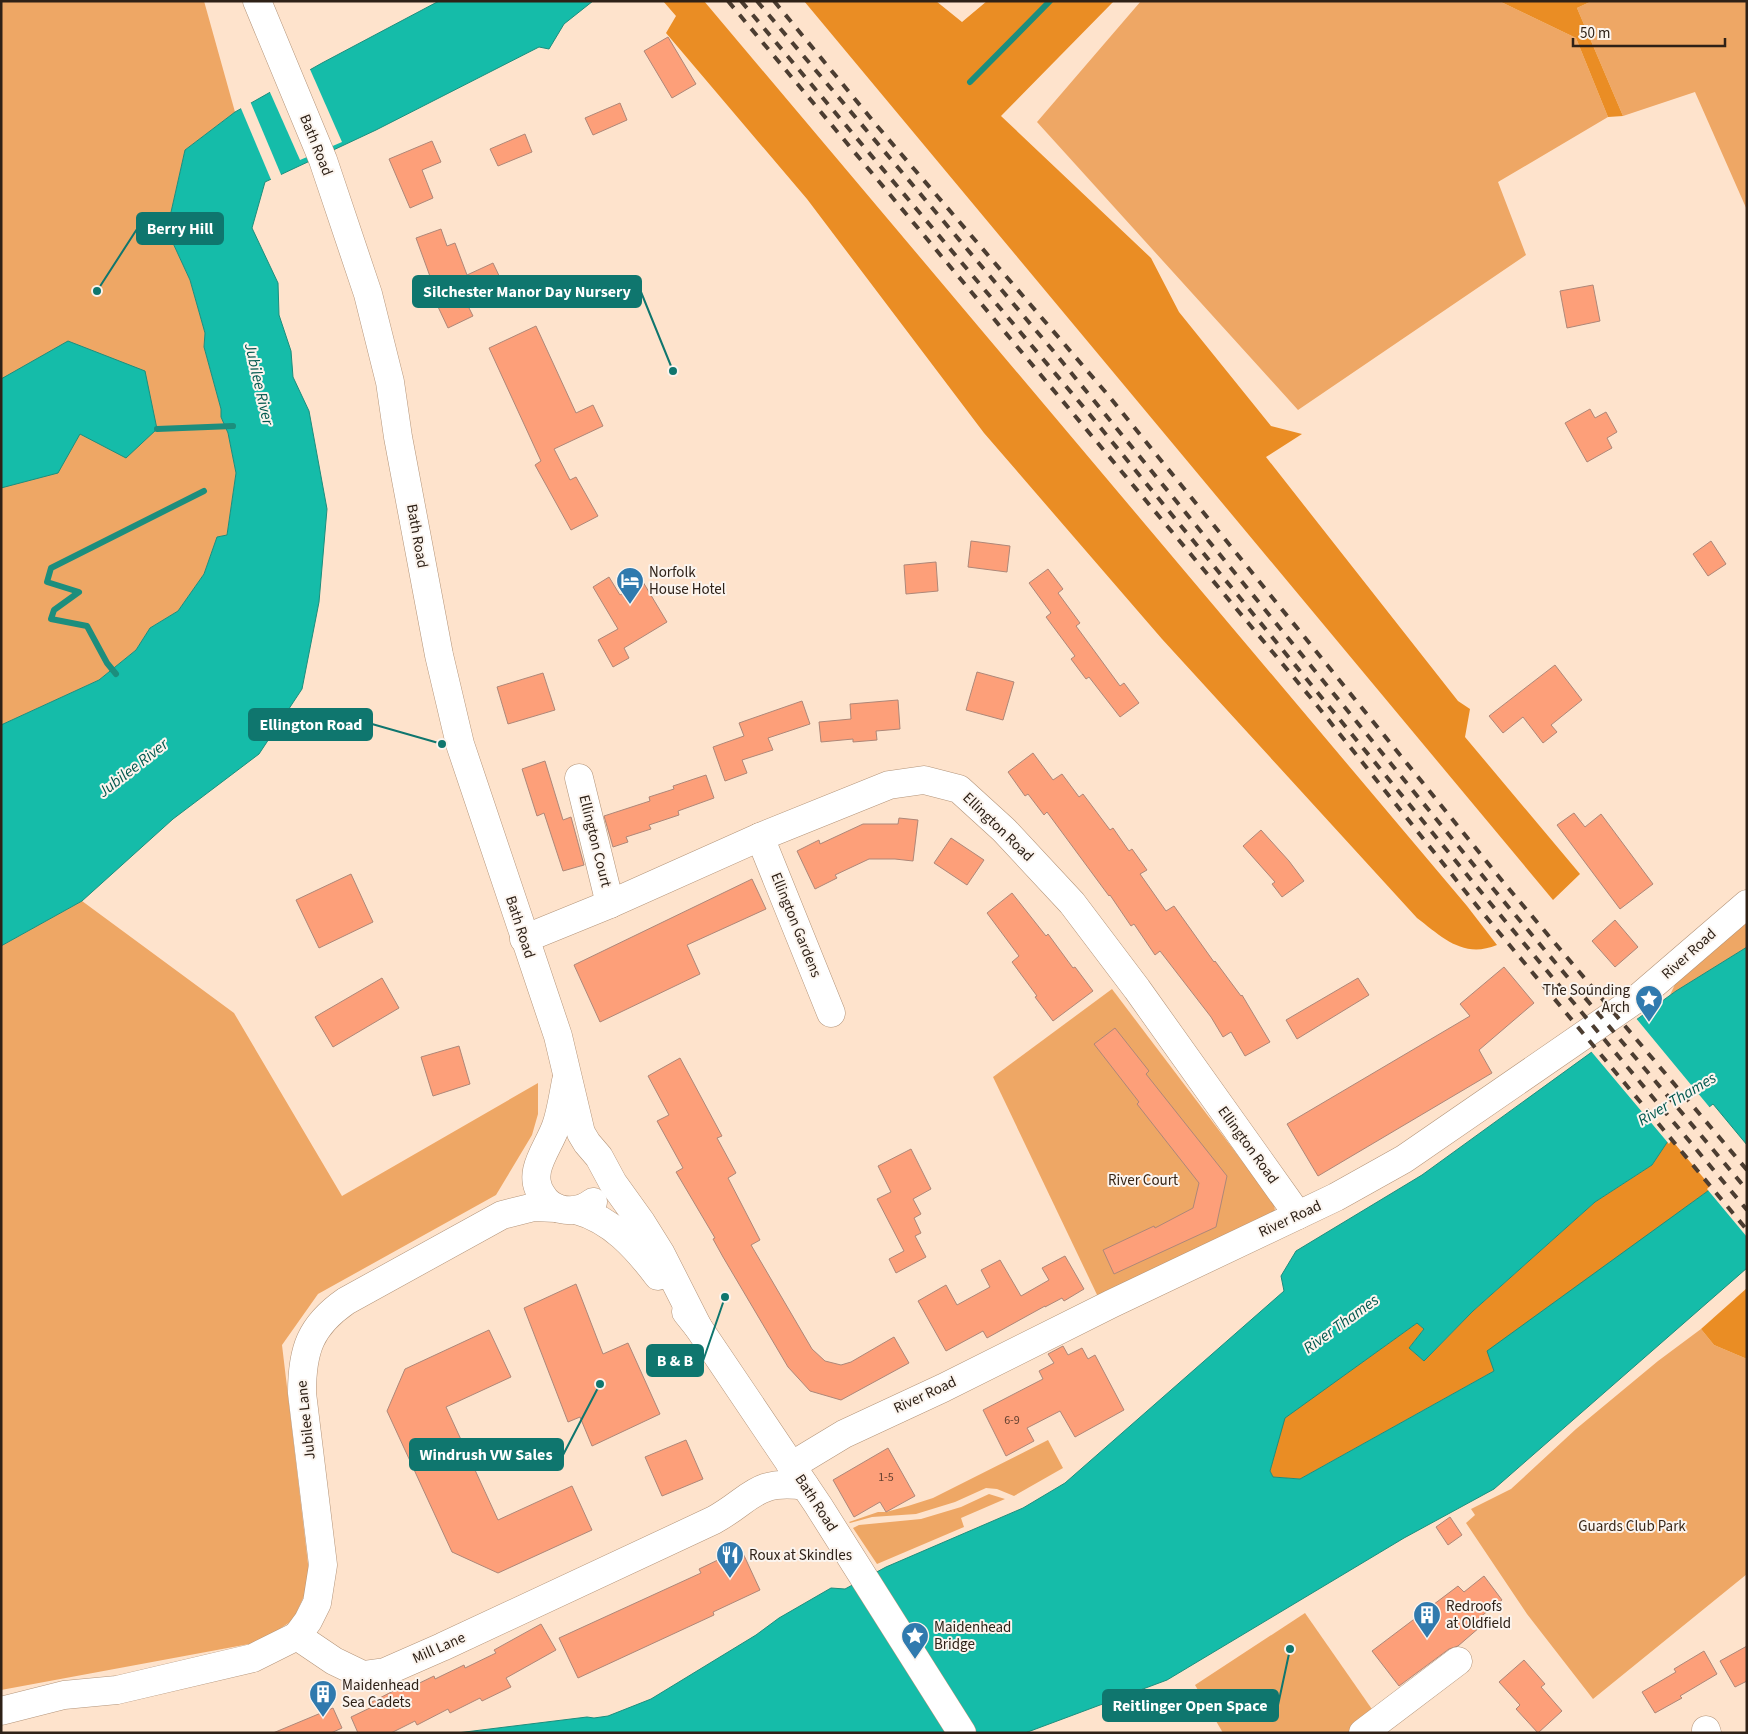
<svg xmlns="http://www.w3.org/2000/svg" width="1748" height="1734" font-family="'Source Sans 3',sans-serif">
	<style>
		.green { fill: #eea765 }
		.forest { fill: #ea8d24 }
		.water { fill: #15bca9; stroke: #1c8e7d }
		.pier { fill: #fee3cc }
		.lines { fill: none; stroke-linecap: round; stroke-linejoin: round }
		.stream { stroke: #1c8e7d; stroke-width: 6 }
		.building { fill: #fd9f79; stroke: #ae8778 }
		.minor-casing { stroke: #b39479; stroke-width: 29 }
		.major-casing { stroke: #b39479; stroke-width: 29 }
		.minor { stroke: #fff; stroke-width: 28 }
		.major { stroke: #fff; stroke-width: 28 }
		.rail { stroke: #4c3d31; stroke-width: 4; stroke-dasharray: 9 9; stroke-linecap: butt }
		.labels { text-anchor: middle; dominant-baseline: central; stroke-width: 4; stroke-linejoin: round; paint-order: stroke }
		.number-label { font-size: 12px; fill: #624030 }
		.street-label { font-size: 15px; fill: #2e2117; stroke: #fbf4ee }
		.poi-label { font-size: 15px; fill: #2e2117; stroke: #fbf4ee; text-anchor: start }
		.park-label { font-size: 15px; fill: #372516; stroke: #fbf4ee }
		.water-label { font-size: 16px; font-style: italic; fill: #00584e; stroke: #fbf4ee }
		.leader { fill: none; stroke: #0f766e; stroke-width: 2 }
		.callout-dot { fill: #0f766e; stroke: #fbf4ee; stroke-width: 2 }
		.callout { fill: #0f766e; stroke: #0f766e; stroke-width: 2 }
		.callout-label { font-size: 16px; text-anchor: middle; font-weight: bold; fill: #fff }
	</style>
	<rect width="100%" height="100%" fill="#fee3cc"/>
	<g class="green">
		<path d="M1,1H204L235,112L185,150L169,221L172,241L190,280L205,333L204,347L221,409V417L228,433L236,473L227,535L217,537L204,574L178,611L150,628L136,650L99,680L1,725Z"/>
		<path d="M1141,1H1499L1576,38L1608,117L1498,182L1526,255L1298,410L1037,122Z"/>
		<path d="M1592,1H1747V210L1695,92L1623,116L1577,8Z"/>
		<path d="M82,901L234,1013L342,1196L538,1083V1114L532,1135L496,1195L318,1294L282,1345L309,1572L304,1596L293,1620L260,1642L1,1690V946Z"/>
		<path d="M1747,916V947L1670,995L1678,978Z"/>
		<path d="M1112,989L1271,1199C1275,1206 1276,1209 1273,1216L1100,1301L993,1077Z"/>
		<path d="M1701,1329L1714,1345L1747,1359V1574L1593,1699L1527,1614L1466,1523L1475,1515L1471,1509L1511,1489L1576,1429L1658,1361Z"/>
		<path d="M1048,1440L1063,1468L1014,1496L997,1489L986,1488L955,1502L916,1514L872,1517L850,1523L849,1522L878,1512H886L908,1506L933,1498Z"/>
		<path d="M989,1494L1005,1499L961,1518L964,1527L877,1564L853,1528L859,1525L921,1519L961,1507Z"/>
		<path d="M1305,1613L1376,1715L1354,1733H1223L1195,1685Z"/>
	</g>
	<g class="forest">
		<path d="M663,1H704L1467,906L1497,945C1463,959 1442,937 1417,918L1162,639L984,433L807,199L666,33L676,16Z"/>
		<path d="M804,1H936L962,22L987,1H1114L1001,116L1151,258L1179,312L1271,426L1302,434L1266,457L1458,701L1470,709L1465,737L1580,874L1553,900Z"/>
		<path d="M1499,1H1592L1577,8L1623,116L1608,117L1576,38Z"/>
		<path d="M1670,1138L1712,1188L1682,1210L1494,1371L1300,1479L1273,1477L1270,1471L1284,1418L1417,1323L1424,1329L1409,1348L1424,1361L1473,1311L1595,1202L1652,1165Z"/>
		<path d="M1747,1288V1359L1714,1345L1701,1329Z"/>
	</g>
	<g class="water">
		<path d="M439,1H593L564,24L549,49L539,47L376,130L265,182L252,228L278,283L279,315L291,351L293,377L309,411L327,509L319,602L302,689L259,754L173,819L82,901L1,946V725L99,680L136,650L150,628L178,611L204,574L217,537L227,535L236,473L228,433L221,417V409L204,347L205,333L190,280L172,241L169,221L185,150L235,112L322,63Z"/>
		<path d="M68,341L145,371L157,429L126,458L80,434L58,473L1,488V379Z"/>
		<path d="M1747,947V1145L1713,1104L1670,1138L1652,1165L1595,1202L1473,1311L1424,1361L1409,1348L1424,1329L1417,1323L1285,1418L1270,1471L1273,1477L1300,1479L1494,1371L1487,1351L1712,1188L1747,1154V1268L1494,1489L1404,1538L1167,1680L1025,1733H457L587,1717L594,1718L608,1716L651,1699L756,1635L779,1618L831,1588L845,1589L886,1567L1023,1508L1065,1483L1284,1291L1281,1276L1296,1251L1422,1175L1676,991Z"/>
	</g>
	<g class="pier">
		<path d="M309,67L342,142L300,160L269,90Z"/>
		<path d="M250,101L282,177L272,182L240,106Z"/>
		<path d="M1635,1017L1711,1109L1672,1139L1669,1144L1590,1050Z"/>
		<path d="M1745,1152H1747V1237L1707,1189Z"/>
	</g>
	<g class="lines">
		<g class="stream">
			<path d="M970,82L1050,1"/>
			<path d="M157,429L233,426"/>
			<path d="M116,674L107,663L87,626L51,619L54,610L79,592L47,582L51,568L204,491"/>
		</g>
	</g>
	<g class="building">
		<path d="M668,37L696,84L672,98L644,51Z"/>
		<path d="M620,103L627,120L593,135L585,118Z"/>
		<path d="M525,134L532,152L498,166L490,149Z"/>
		<path d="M432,141L441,162L422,170L433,198L410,208L389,159Z"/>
		<path d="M441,229L447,246L455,243L467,275L493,263L503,284L466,302L473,316L448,328L431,292L435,290L416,238Z"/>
		<path d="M1593,285L1600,321L1567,328L1560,291Z"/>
		<path d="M536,326L576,413L593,405L603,426L554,449L570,480L576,477L598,516L571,530L535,465L541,461L489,348Z"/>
		<path d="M1590,409L1595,418L1606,412L1617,432L1607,438L1612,448L1587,462L1565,423Z"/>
		<path d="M971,541L1010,546L1007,572L968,567Z"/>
		<path d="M1711,541L1726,564L1708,576L1693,554Z"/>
		<path d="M936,562L938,591L906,594L904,565Z"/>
		<path d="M1048,569L1063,589L1058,593L1080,623L1076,626L1120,686L1124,683L1139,703L1120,717L1089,677L1086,679L1071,659L1075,656L1046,617L1051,613L1029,583Z"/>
		<path d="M609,577L620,595L643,582L667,622L624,648L629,658L613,667L598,640L618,629L593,587Z"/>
		<path d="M1555,665L1582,700L1551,725L1557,732L1543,743L1523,717L1503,733L1489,716Z"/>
		<path d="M977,672L1014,682L1003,720L966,710Z"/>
		<path d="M543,673L555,710L508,724L497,687Z"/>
		<path d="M898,700L900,729L876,731L877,740L853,742V739L821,742L819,722L851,719L850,704Z"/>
		<path d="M802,701L810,724L768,738L773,750L742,760L747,773L725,781L713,747L744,736L739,723Z"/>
		<path d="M1033,753L1053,780L1062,774L1079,797L1083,794L1110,830L1113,828L1129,851L1132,849L1147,870L1140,874L1166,911L1174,906L1214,962L1215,961L1241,996L1242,995L1270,1042L1245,1056L1231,1032L1223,1037L1211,1017L1160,951L1155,955L1134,924L1131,926L1110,895L1109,896L1047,812L1044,815L1028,794L1025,796L1008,772Z"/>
		<path d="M545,761L563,820L571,817L584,865L563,871L544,813L537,816L522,769Z"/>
		<path d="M706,775L714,798L678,811L679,815L649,825L651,829L626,837L628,842L613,847L604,816L650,801L649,797L674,789L673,786Z"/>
		<path d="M1574,813L1585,827L1601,814L1653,884L1620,909L1557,825Z"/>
		<path d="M899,818L918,820L913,861L895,859H869L835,875L837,878L815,889L797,851L819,840L820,844L863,824H898Z"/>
		<path d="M1261,830L1289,861L1304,881L1282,897L1272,884L1275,882L1243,846Z"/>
		<path d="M951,838L984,860L967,885L934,863Z"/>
		<path d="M351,874L373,922L319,948L296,900Z"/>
		<path d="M752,879L766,909L687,945L700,974L600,1022L574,965Z"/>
		<path d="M1012,893L1046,936L1048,934L1073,968L1075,967L1093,991L1053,1021L1035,997L1037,996L1012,962L1019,956L987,913Z"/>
		<path d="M1615,920L1638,947L1615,967L1592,941Z"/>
		<path d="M1504,967L1534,1003L1479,1050L1492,1073L1318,1176L1287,1124L1470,1016L1460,1004Z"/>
		<path d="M382,978L399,1008L333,1047L315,1017Z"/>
		<path d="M1358,978L1369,995L1297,1039L1286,1020Z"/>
		<path d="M1115,1028L1149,1071L1146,1074L1227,1176L1216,1227L1114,1274L1103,1250L1154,1226L1155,1228L1193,1208L1199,1183L1137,1104L1139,1102L1094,1044Z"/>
		<path d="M459,1046L470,1084L433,1096L421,1057Z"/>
		<path d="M680,1058L722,1136L717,1138L736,1173L728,1178L760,1240L751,1245L812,1349L825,1361L841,1365L851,1362L894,1337L909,1363L841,1400L810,1391L788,1367L723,1257L713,1239L715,1238L676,1172L683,1168L657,1121L669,1115L648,1076Z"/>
		<path d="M911,1149L931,1189L913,1199L921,1214L914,1218L921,1233L915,1236L926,1257L896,1273L889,1259L904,1251L877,1199L891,1192L878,1166Z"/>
		<path d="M1065,1256L1084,1289L1064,1301L1062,1298L1045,1307V1306L987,1338L983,1331L946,1351L918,1301L946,1285L957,1305L990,1287L981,1270L1000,1260L1021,1296L1049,1280L1042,1268Z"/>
		<path d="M576,1284L603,1354L628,1343L660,1414L592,1446L580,1417L568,1422L524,1308Z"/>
		<path d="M489,1330L511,1377L446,1407L498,1520L572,1486L592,1530L498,1573L452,1552L387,1411L405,1369Z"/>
		<path d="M1063,1346L1068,1355L1082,1348L1088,1359L1095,1355L1124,1410L1075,1437L1060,1411L1027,1428L1034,1441L1006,1456L983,1410L1043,1379L1039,1371L1054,1363L1048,1354Z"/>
		<path d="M686,1440L703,1479L662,1496L645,1457Z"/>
		<path d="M888,1448L915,1496L886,1512L880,1502L854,1517L833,1480Z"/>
		<path d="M1450,1517L1462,1535L1448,1545L1436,1527Z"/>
		<path d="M741,1549L760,1590L713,1612L714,1615L578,1678L559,1638L701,1573L699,1569Z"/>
		<path d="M1484,1576L1502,1600L1475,1621L1480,1627L1458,1646L1449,1649L1399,1686L1372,1651L1458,1586L1464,1592Z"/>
		<path d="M541,1624L556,1650L506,1678L511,1687L482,1701L480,1698L450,1713L448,1709L417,1725L415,1721L391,1733H358L351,1717L372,1707L370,1703L401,1687L403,1691L434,1676L435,1679L464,1665L465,1668L496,1653L494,1650Z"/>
		<path d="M1747,1646V1681L1735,1687L1720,1661Z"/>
		<path d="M1704,1651L1717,1674L1680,1696L1682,1698L1655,1713L1642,1692L1676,1672L1674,1669Z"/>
		<path d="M1524,1660L1545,1684L1541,1687L1562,1711L1538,1733L1516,1709L1520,1705L1499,1682Z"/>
		<path d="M333,1708L342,1728L331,1733H273Z"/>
	</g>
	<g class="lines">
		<defs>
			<g id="minor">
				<path d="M579,778L610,904"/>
				<path d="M760,837L831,1013"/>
				<path d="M524,939L610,904L760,837L889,785L924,780L959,789L1004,830L1072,903L1137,989L1298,1215"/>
				<path d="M791,1466L844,1434L943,1388L1111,1304L1336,1197L1404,1159L1639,997L1747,904"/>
				<path d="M297,1636L308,1621L317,1603L323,1565L302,1393C302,1350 310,1326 346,1301L502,1215L534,1207L556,1208"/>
				<path d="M1,1711L64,1695L117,1690L253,1658L297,1636L334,1661L363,1675L385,1672L442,1647L714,1520C752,1499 755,1479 805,1486"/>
				<path d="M1706,1730L1707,1733"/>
				<path d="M1363,1733L1458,1661"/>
			</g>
			<g id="major">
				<path d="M257,1L323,160L368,294L390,382L398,437L439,655L460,744L558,1036L581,1133L587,1143L599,1157L613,1183L641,1222L661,1254L698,1327"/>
				<path d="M566,1081C563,1096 561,1112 556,1126C548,1149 526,1172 542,1195C546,1202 553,1207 560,1209C572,1212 583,1210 593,1202"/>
				<path d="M576,1210C612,1220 636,1247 658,1276"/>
				<path d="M686,1312L698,1327L818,1505L962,1733"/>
			</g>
		</defs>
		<use href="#minor" class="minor-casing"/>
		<use href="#major" class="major-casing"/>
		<use href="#minor" class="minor"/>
		<use href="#major" class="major"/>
		<g class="rail">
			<path d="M728,1L1311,698L1477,906L1747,1230"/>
			<path d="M741,1L1086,410L1486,898L1747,1210"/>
			<path d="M757,1L1055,353L1495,891L1747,1190"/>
			<path d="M774,1L878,127L1108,395L1504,883L1747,1170"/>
		</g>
	</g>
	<defs>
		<symbol id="hotel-pin" viewBox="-11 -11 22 30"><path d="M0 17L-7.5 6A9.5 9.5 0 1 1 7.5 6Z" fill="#307aae" stroke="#fbf4ee"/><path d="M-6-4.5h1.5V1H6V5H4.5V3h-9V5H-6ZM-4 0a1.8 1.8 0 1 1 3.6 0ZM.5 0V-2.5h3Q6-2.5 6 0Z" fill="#fff"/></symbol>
		<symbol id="sight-pin" viewBox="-11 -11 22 30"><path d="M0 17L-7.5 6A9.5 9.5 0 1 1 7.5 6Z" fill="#307aae" stroke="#fbf4ee"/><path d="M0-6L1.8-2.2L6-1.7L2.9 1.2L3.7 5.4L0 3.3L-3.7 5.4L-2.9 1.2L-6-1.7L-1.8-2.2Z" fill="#fff"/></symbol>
		<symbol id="restaurant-pin" viewBox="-11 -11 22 30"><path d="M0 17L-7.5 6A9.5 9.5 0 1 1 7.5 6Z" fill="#307aae" stroke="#fbf4ee"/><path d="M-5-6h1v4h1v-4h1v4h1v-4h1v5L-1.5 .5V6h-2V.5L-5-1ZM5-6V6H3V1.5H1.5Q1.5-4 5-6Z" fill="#fff"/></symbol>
		<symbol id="building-pin" viewBox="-11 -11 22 30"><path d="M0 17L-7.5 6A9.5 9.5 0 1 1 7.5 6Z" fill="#307aae" stroke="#fbf4ee"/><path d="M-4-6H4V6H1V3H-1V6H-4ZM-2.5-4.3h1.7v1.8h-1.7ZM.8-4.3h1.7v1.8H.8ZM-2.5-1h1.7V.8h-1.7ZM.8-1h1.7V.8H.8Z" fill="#fff"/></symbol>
	</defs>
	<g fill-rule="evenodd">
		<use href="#hotel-pin" x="614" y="565" width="32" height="43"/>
		<use href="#sight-pin" x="1633" y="983" width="32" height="43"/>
		<use href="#restaurant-pin" x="714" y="1539" width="32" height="43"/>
		<use href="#building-pin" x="1411" y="1599" width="32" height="43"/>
		<use href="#sight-pin" x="899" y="1620" width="32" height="43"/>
		<use href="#building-pin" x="307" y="1678" width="32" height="43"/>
	</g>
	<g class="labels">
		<g class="number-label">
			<text x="1012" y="1420">6-9</text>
			<text x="886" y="1477">1-5</text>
		</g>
		<g class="street-label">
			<text transform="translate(316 145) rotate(68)">Bath Road</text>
			<text transform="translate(417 536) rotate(80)">Bath Road</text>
			<text transform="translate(998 827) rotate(44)">Ellington Road</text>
			<text transform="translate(595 841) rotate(76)">Ellington Court</text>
			<text transform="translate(796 925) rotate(68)">Ellington Gardens</text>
			<text transform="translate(520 927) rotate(72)">Bath Road</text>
			<text transform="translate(1689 954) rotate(-42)">River Road</text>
			<text transform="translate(1248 1145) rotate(54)">Ellington Road</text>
			<text transform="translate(1290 1219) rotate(-25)">River Road</text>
			<text transform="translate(925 1395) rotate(-25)">River Road</text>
			<text transform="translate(306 1420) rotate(-96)">Jubilee Lane</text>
			<text transform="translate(816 1503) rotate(57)">Bath Road</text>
			<text transform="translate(439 1648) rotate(-24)">Mill Lane</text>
		</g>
		<g class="poi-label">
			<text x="649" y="572">Norfolk<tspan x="649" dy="17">House Hotel</tspan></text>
			<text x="1630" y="990" text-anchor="end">The Sounding<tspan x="1630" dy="17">Arch</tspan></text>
			<text x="749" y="1555">Roux at Skindles</text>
			<text x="1446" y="1606">Redroofs<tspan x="1446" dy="17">at Oldfield</tspan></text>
			<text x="934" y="1627">Maidenhead<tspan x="934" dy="17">Bridge</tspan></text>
			<text x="342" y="1685">Maidenhead<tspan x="342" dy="17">Sea Cadets</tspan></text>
		</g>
		<g class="park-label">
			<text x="1143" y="1180">River Court</text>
			<text x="1632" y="1526">Guards Club Park</text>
		</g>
		<g class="water-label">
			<text transform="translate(259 384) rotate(77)">Jubilee River</text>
			<text transform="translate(133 768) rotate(-38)">Jubilee River</text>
			<text transform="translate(1677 1099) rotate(-31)">River Thames</text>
			<text transform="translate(1341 1324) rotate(-36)">River Thames</text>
		</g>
	</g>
	<path class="leader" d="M97 291L137 229M673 371L641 292M442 744L372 724M725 1297L703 1361M600 1384L563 1455M1290 1649L1278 1705"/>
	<g class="callout-dot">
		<circle cx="97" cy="291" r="5"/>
		<circle cx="673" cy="371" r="5"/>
		<circle cx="442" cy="744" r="5"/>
		<circle cx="725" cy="1297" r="5"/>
		<circle cx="600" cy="1384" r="5"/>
		<circle cx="1290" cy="1649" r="5"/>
	</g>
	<g class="callout">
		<rect x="137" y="213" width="86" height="31" rx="5"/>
		<rect x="413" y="276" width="228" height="31" rx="5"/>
		<rect x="249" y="709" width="123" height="31" rx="5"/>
		<rect x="647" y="1345" width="56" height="31" rx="5"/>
		<rect x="410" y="1439" width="153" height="31" rx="5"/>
		<rect x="1103" y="1690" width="175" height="31" rx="5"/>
	</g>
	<g class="callout-label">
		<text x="180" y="234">Berry Hill</text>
		<text x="527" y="297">Silchester Manor Day Nursery</text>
		<text x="311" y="730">Ellington Road</text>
		<text x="675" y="1366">B &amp; B</text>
		<text x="486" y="1460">Windrush VW Sales</text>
		<text x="1190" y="1711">Reitlinger Open Space</text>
	</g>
	<rect width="1748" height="1734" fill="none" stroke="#2e2117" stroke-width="5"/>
	<path d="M1573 38v8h152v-8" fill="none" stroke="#2e2117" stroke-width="2.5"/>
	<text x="1580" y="38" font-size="15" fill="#2e2117" stroke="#fbf4ee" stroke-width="4" paint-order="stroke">50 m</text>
</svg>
